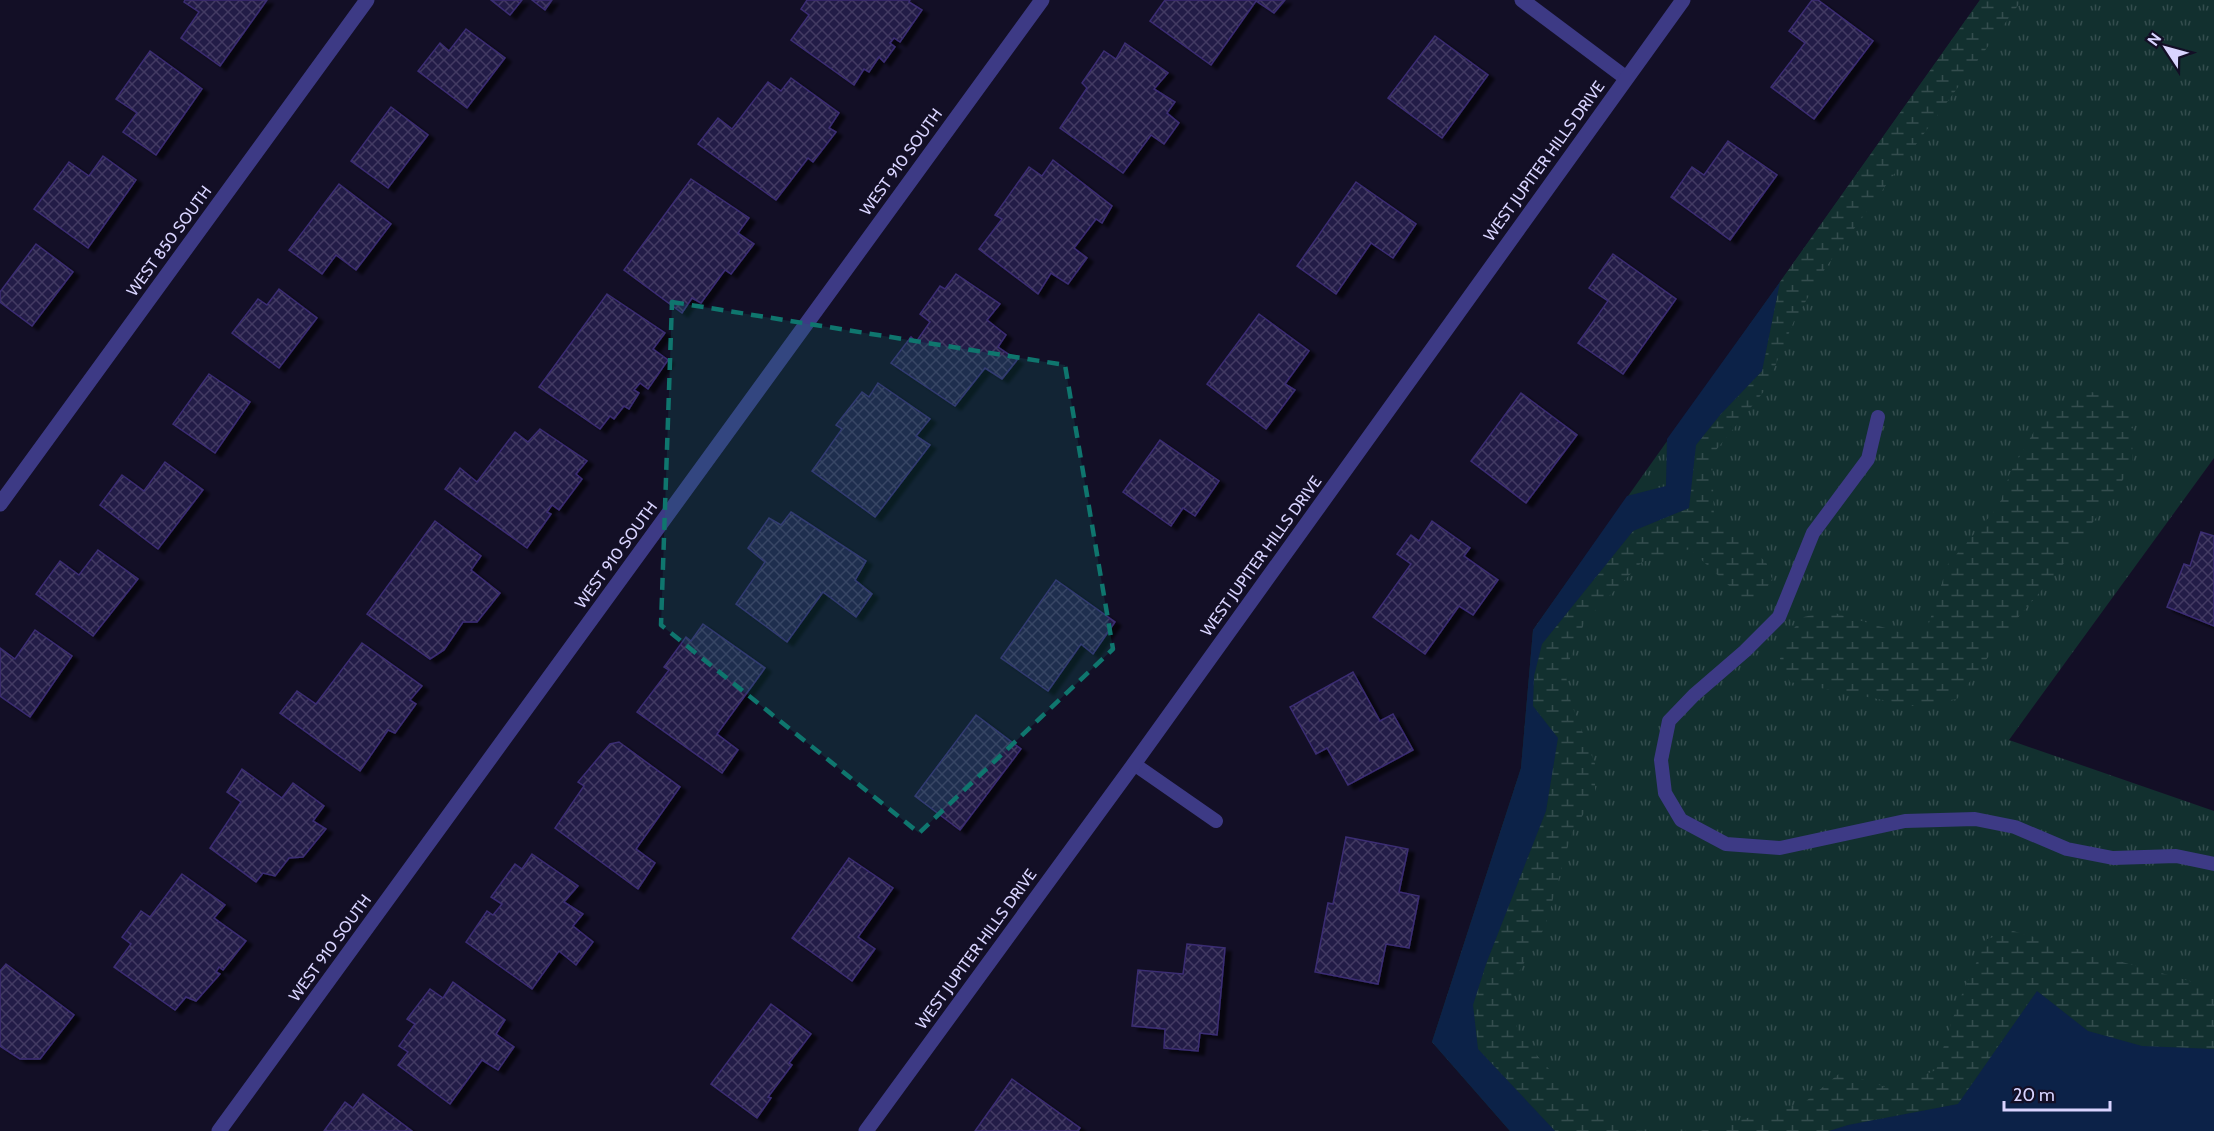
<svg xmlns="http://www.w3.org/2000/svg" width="2214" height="1131" font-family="Cabin,sans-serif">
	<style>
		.grass { fill: url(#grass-tufts) }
		.wetland { fill: url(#wetland-marsh) }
		.water { fill: #0c2248 }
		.building { fill: url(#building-cross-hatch); stroke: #3b2d73; stroke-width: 1.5; filter: url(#shadow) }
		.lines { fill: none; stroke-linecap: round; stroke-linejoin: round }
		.service { stroke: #3d3a85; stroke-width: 14 }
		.minor { stroke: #3d3a85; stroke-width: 15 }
		.marked { fill: #0f766e; fill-opacity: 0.2; stroke: #0f766e; stroke-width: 4.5; stroke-dasharray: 12 8; stroke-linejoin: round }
		.labels { text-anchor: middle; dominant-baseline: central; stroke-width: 4.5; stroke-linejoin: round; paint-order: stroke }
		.street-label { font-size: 16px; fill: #d9d4ff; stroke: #130f26 }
	</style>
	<defs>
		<pattern id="grass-tufts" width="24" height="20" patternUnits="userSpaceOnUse" patternTransform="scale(1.5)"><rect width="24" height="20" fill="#12302f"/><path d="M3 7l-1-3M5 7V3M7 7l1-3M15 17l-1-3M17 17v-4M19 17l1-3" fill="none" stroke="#344d4e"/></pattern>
		<pattern id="wetland-marsh" width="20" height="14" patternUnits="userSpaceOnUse" patternTransform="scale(1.5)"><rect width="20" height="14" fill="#12302f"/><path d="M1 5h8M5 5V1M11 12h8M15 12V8" fill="none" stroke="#344d4e"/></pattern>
		<pattern id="building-cross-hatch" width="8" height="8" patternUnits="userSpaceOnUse" patternTransform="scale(1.5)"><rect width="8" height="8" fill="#241b47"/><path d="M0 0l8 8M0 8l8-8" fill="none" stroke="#433b63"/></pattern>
		<filter id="shadow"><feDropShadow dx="6" dy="4" stdDeviation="1.5" flood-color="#0009"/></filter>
	</defs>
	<rect width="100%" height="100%" fill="#130f26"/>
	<path class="grass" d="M1980,0H2214V458L2009,740L2214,811V1131H1510L1432,1042L1521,768L1533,630Z"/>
	<g class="wetland">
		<path d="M1980,0H2022L1826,267L1794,321L1765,390L1712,455L1714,518L1766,562L1772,579L1760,600L1741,597L1690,549L1642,562L1585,621L1565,671L1571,703L1595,764V796L1572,832L1545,927L1510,987L1518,1034L1557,1078L1629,1130L1644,1131H1555L1478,1049L1473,1005L1558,738L1533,706L1534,676L1542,644L1633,531L1689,508L1696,445L1720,415L1762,371L1780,282Z"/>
		<path d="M2083,391L2113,395L2133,421L2132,467L2059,570L2015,621L1957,699L1924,708L1790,682L1780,659L1786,637L1804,617L1828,611L1899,632L1928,626L1948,564L1999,506L2010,473L2040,421Z"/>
		<path d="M2013,931L2214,988V1049L2142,1046L2088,1031L2037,991L1958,1104L1848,1125L1829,1131H1700L1805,1102L1841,1072L1891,1089L1936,1070L1958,1003L1987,939Z"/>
	</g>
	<g class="water">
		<path d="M1780,282L1762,371L1720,415L1696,445L1689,508L1633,531L1542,644L1534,676L1533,706L1558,738L1546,811L1486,964L1473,1005L1478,1049L1555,1131H1510L1432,1042L1521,768L1533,630L1627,496L1666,486L1667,439Z"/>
		<path d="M2037,991L2088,1031L2142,1046L2214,1049V1131H1829L1848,1125L1958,1104Z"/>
	</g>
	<g class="building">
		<path d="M185,0H267L220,66L181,38L199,12L184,2Z"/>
		<path d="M491,0H522L510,15Z"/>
		<path d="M532,0H552L545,10Z"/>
		<path d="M807,0H910L909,2L922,10L900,42L894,38L890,43L895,47L884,62L879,57L869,72L864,69L854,85L791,40L809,15L801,9Z"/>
		<path d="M1165,0H1285L1274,13L1256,1L1211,65L1150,21Z"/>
		<path d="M1812,0H1818L1873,41L1814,119L1771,87L1805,43L1789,31Z"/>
		<path d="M466,29L505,58L467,108L418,71L440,43L449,51Z"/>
		<path d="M1435,36L1488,75L1442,138L1388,98Z"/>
		<path d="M1125,43L1168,73L1154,89L1175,102L1167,113L1179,123L1164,144L1151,135L1123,173L1060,128L1087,88L1082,83L1104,51L1116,59Z"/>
		<path d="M150,51L202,89L156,155L123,132L137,113L116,99Z"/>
		<path d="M791,78L839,113L829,128L836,132L813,162L808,158L776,200L698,144L718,118L732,129L768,82L781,91Z"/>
		<path d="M391,107L428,135L388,188L351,161Z"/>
		<path d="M1728,141L1777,175L1730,240L1671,197L1692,167L1704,175Z"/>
		<path d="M103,156L136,180L88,248L34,209L69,162L89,176Z"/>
		<path d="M1053,160L1112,206L1102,223L1096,219L1074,248L1087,258L1068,284L1051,273L1038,294L979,249L1002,219L995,215L1029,167L1042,176Z"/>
		<path d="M691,179L749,218L738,233L754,244L731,274L725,270L701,303L692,298L682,313L624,270Z"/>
		<path d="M1356,182L1416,224L1393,258L1371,243L1336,294L1297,266Z"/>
		<path d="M339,184L391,224L356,270L336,255L322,274L289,250Z"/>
		<path d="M36,244L73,272L32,326L0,302V292Z"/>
		<path d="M1613,254L1676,299L1623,374L1578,343L1608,301L1589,288Z"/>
		<path d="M956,274L1000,304L987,320L1006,335L998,347L1017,360L1002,379L985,368L955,406L891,363L911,337L916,342L930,322L920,314L940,286L945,289Z"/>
		<path d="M279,289L317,318L279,368L232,333L258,299L267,305Z"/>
		<path d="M607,294L665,333L653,349L668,360L648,389L640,383L634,390L639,393L629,409L624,406L614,419L610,416L600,429L539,387Z"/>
		<path d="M1259,314L1309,351L1285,384L1295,390L1266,429L1207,384Z"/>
		<path d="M209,374L250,402L215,453L173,424Z"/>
		<path d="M878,383L930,419L916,436L930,445L875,517L812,471L842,429L836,425L862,392L869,397Z"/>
		<path d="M1521,393L1577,435L1526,503L1471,461Z"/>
		<path d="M540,429L587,461L576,474L582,479L559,510L552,505L547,512L551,514L527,548L445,489L460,468L477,482L515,432L528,442Z"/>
		<path d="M1160,440L1219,481L1195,516L1183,508L1171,526L1123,492Z"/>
		<path d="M165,462L203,490L158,549L100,505L122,475L144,491Z"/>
		<path d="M791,512L866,561L855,580L872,594L856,617L823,592L787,642L736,604L765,562L748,548L769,518L781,525Z"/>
		<path d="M435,521L481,556L471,570L500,593L477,622H463L444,650L430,659L367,614Z"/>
		<path d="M1432,521L1470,548L1464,556L1498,580L1473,615L1459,606L1425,654L1373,617L1411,564L1397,554L1411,535L1419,541Z"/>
		<path d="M2201,532L2214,536V626L2167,607L2184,564L2190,566Z"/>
		<path d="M98,550L138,579L93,636L36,594L60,561L79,575Z"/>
		<path d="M1056,580L1115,622L1093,654L1081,644L1048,691L1001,658Z"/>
		<path d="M703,624L765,668L717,734L738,750L722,773L637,712L669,670L664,667L686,637L691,641Z"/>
		<path d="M35,630L72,656L30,717L0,696V648L15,659Z"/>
		<path d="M362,643L422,686L410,700L416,704L395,733L388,730L360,771L280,713L297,691L316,704Z"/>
		<path d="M1353,672L1380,721L1393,714L1413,750L1348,785L1327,748L1316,754L1290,707Z"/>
		<path d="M976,715L1021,749L960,830L915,796Z"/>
		<path d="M619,742L680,787L636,849L655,863L638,889L555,828L584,786L578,782L610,744Z"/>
		<path d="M242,769L282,798L293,783L324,806L313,821L326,829L303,857L289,858L275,876L263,873L256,882L210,848L241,802L227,792Z"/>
		<path d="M1346,837L1408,849L1399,892L1419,896L1409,948L1386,944L1378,984L1315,972L1328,903L1333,904Z"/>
		<path d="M532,854L578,886L564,902L583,914L573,926L593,942L576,965L559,951L532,989L466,942L487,911L493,915L502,904L491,897L515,864L522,869Z"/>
		<path d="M849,858L893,888L858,937L875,949L852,981L792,938Z"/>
		<path d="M182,874L225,905L214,918L246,941L223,970L219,967L216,972L220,974L196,1001L186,997L175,1010L114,967L131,944L122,937L141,911L150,917Z"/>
		<path d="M1187,944L1225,948L1217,1035L1200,1033L1198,1051L1164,1048L1165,1029L1132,1026L1138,970L1183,974Z"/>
		<path d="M6,964L74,1015L40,1059H20L0,1046V971Z"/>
		<path d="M453,982L505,1020L496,1034L514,1047L498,1070L482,1060L450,1104L398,1065L408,1052L399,1046L415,1024L407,1019L430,989L443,998Z"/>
		<path d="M771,1004L811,1034L789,1063L792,1065L768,1097L771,1098L757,1118L711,1084Z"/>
		<path d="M1012,1079L1080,1128L1078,1131H975Z"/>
		<path d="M363,1094L412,1131H324L345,1102L353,1108Z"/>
	</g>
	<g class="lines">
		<g class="service">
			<path d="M1878,417L1868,459L1813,533L1779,617L1745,651L1694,695L1669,721L1661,760L1665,793L1681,820L1726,844L1780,848L1905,821L1975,819L2015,827L2067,849L2113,858L2176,856L2214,864"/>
			<path d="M1134,764L1216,821"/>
		</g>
		<g class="minor">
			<path d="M1522,0L1626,78"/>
			<path d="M0,504L367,0"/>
			<path d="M219,1131L1042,0"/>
			<path d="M866,1131L1134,764L1683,0"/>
		</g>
	</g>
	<path class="marked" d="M672,302L1065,365L1113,649L919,833L661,625Z"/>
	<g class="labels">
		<g class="street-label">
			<text transform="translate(1544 161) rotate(-54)">WEST JUPITER HILLS DRIVE</text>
			<text transform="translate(901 162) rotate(-54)">WEST 910 SOUTH</text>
			<text transform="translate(169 241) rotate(-54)">WEST 850 SOUTH</text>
			<text transform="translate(616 555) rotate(-54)">WEST 910 SOUTH</text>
			<text transform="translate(1261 556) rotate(-54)">WEST JUPITER HILLS DRIVE</text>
			<text transform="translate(330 948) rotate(-54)">WEST 910 SOUTH</text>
			<text transform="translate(976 949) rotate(-54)">WEST JUPITER HILLS DRIVE</text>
		</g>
	</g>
	<g transform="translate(2166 48) rotate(306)" stroke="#130f26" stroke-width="4.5" paint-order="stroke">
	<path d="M0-4.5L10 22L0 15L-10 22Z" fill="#d9d4ff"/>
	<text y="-9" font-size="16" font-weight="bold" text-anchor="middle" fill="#d9d4ff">N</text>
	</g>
	<path d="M2004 1101v9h106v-9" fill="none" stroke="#d9d4ff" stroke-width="3"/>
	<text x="2013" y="1101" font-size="18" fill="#d9d4ff" stroke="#130f26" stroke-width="4.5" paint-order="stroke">20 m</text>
</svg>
